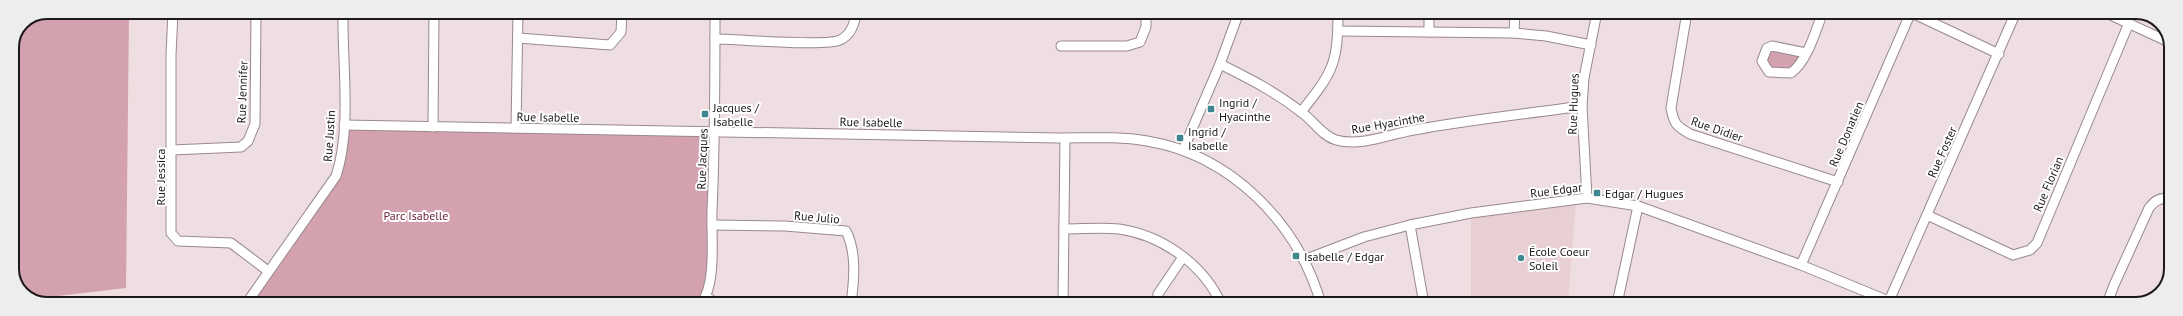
<svg xmlns="http://www.w3.org/2000/svg" width="2183" height="316" font-family="'PT Sans',sans-serif">
	<style>
		.built { fill: #e8cfd4 }
		.green { fill: #d3a2ae }
		.lines { fill: none; stroke-linecap: round; stroke-linejoin: round }
		.minor-casing { stroke: #99898d; stroke-width: 11 }
		.minor { stroke: #fff; stroke-width: 9 }
		.poi-dot { fill: #408690; stroke: #fff; stroke-width: 1.5 }
		.labels { text-anchor: middle; dominant-baseline: central; stroke-width: 4; stroke-linejoin: round; paint-order: stroke }
		.street-label { font-size: 12px; fill: #1d1819; stroke: #fff }
		.poi-label { font-size: 12px; fill: #1d1819; stroke: #fff; text-anchor: start }
		.park-label { font-size: 12px; fill: #691c38; stroke: #fff }
		.rim { fill: none; stroke: #1d1819; stroke-width: 2 }
	</style>
	<rect width="100%" height="100%" fill="#eedee1"/>
	<path class="built" d="M1576,199L1568,304H1471V213Z"/>
	<g class="green">
		<path d="M47,12H129L126,288L32,299L22,294L12,274V47L22,22Z"/>
		<path d="M1767,48L1806,53L1798,68L1769,72L1762,61Z"/>
		<path d="M344,125L715,132L711,271L701,304H248L336,176Z"/>
	</g>
	<g class="lines">
		<defs>
			<g id="minor">
				<path d="M173,12L171,55V233L178,241L231,243L268,271"/>
				<path d="M1687,12L1671,108C1674,124 1676,126 1690,134L1838,182"/>
				<path d="M1910,12L1999,54"/>
				<path d="M2104,12L2171,43"/>
				<path d="M1338,31L1514,33L1546,36L1591,45"/>
				<path d="M1429,32V12"/>
				<path d="M1514,33L1515,12"/>
				<path d="M518,38L610,45L621,32L622,12"/>
				<path d="M715,39C738,39 824,47 840,40C851,35 855,22 856,12"/>
				<path d="M1061,46H1127L1140,42L1146,27V12"/>
				<path d="M1806,53L1772,46L1767,48L1762,61L1769,72L1791,73C1808,60 1815,32 1823,12"/>
				<path d="M1220,64C1248,78 1276,92 1301,112C1313,120 1322,136 1336,140C1362,147 1389,134 1414,130C1469,120 1526,114 1582,106"/>
				<path d="M1301,112C1333,72 1338,64 1338,12"/>
				<path d="M344,125L1059,138C1089,138 1117,136 1147,141C1231,155 1298,223 1321,304"/>
				<path d="M433,127L434,12"/>
				<path d="M516,128L518,12"/>
				<path d="M172,150L241,147L248,141L255,124L256,12"/>
				<path d="M1183,150L1220,64L1239,12"/>
				<path d="M1587,198L1582,106L1584,78L1597,12"/>
				<path d="M1927,215L2013,255L2030,250L2037,243L2129,23"/>
				<path d="M712,225L785,226L846,231C857,253 854,281 851,304"/>
				<path d="M1410,225L1424,304"/>
				<path d="M1064,229C1082,229 1102,227 1119,229C1162,235 1204,265 1221,304"/>
				<path d="M1304,260L1364,237L1410,225L1471,213L1587,198L1638,206L1801,265L1896,304"/>
				<path d="M1801,265L1911,12"/>
				<path d="M706,297L719,304"/>
				<path d="M1889,301L2016,12"/>
				<path d="M246,304L336,176C352,129 342,63 343,12"/>
				<path d="M701,304C717,283 711,236 712,211C715,145 715,78 715,12"/>
				<path d="M1063,304L1065,138"/>
				<path d="M1157,304L1158,294L1183,257"/>
				<path d="M1617,304L1638,206"/>
				<path d="M2107,304L2114,285L2149,208C2155,200 2162,196 2171,200"/>
			</g>
		</defs>
		<use href="#minor" class="minor-casing"/>
		<use href="#minor" class="minor"/>
	</g>
	<g class="poi-dot">
		<rect x="1207" y="105" width="8" height="8" rx="2"/>
		<rect x="701" y="110" width="8" height="8" rx="2"/>
		<rect x="1176" y="134" width="8" height="8" rx="2"/>
		<rect x="1593" y="189" width="8" height="8" rx="2"/>
		<rect x="1292" y="252" width="8" height="8" rx="2"/>
		<circle cx="1521" cy="258" r="4"/>
	</g>
	<g class="labels">
		<g class="street-label">
			<text transform="translate(242 92) rotate(-88)">Rue Jennifer</text>
			<text transform="translate(1573 104) rotate(-88)">Rue Hugues</text>
			<text transform="translate(548 117) rotate(1)">Rue Isabelle</text>
			<text transform="translate(871 122) rotate(1)">Rue Isabelle</text>
			<text transform="translate(1388 123) rotate(-10)">Rue Hyacinthe</text>
			<text transform="translate(1717 129) rotate(19)">Rue Didier</text>
			<text transform="translate(1846 134) rotate(-67)">Rue Donatien</text>
			<text transform="translate(329 136) rotate(-86)">Rue Justin</text>
			<text transform="translate(1942 152) rotate(-66)">Rue Foster</text>
			<text transform="translate(702 159) rotate(-88)">Rue Jacques</text>
			<text transform="translate(160 177) rotate(-90)">Rue Jessica</text>
			<text transform="translate(2048 184) rotate(-67)">Rue Florian</text>
			<text transform="translate(1556 190) rotate(-7)">Rue Edgar</text>
			<text transform="translate(817 217) rotate(5)">Rue Julio</text>
		</g>
		<g class="poi-label">
			<text x="1219" y="102">Ingrid /<tspan x="1219" dy="14">Hyacinthe</tspan></text>
			<text x="713" y="107">Jacques /<tspan x="713" dy="14">Isabelle</tspan></text>
			<text x="1188" y="131">Ingrid /<tspan x="1188" dy="14">Isabelle</tspan></text>
			<text x="1605" y="193">Edgar / Hugues</text>
			<text x="1529" y="251">École Coeur<tspan x="1529" dy="14">Soleil</tspan></text>
			<text x="1304" y="256">Isabelle / Edgar</text>
		</g>
		<g class="park-label">
			<text x="416" y="215">Parc Isabelle</text>
		</g>
	</g>
	<path d="M0 0H2183V316H0ZM47 19H2136A28 28 0 0 1 2164 47V269A28 28 0 0 1 2136 297H47A28 28 0 0 1 19 269V47A28 28 0 0 1 47 19Z" fill="#ededed" fill-rule="evenodd"/>
	<path class="rim" d="M47 19H2136A28 28 0 0 1 2164 47V269A28 28 0 0 1 2136 297H47A28 28 0 0 1 19 269V47A28 28 0 0 1 47 19Z"/>
</svg>
